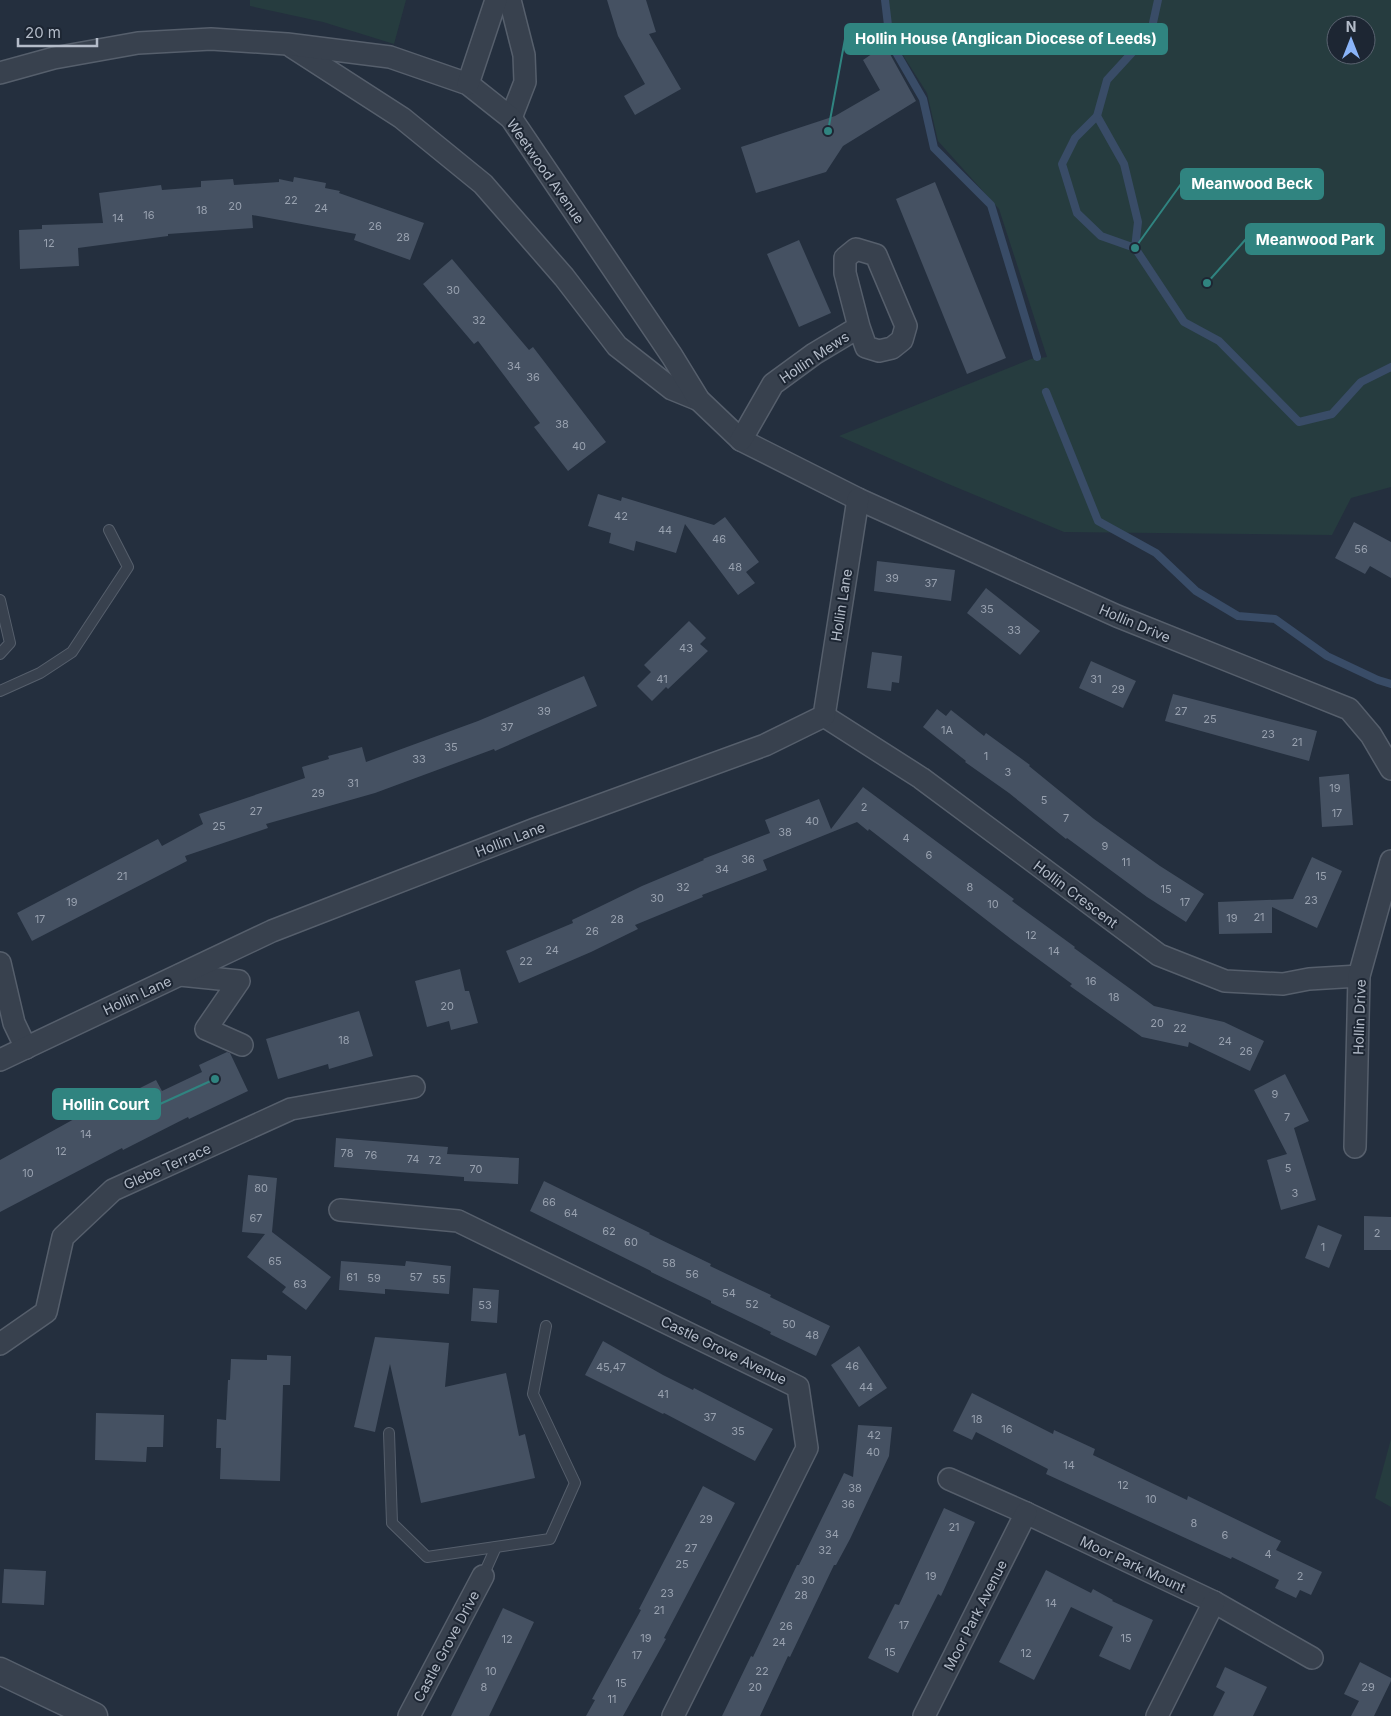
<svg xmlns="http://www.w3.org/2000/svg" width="1391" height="1716" font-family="Inter,sans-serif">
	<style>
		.green { fill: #263c3f; fill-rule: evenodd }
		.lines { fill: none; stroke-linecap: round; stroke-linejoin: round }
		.stream { stroke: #394c67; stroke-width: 8 }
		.building { fill: #455162 }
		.service-casing { stroke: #565f6c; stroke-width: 12 }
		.minor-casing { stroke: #565f6c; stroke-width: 24 }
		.tertiary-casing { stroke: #565f6c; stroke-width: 29 }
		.service { stroke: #38414e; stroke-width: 10 }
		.minor { stroke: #38414e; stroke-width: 21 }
		.tertiary { stroke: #38414e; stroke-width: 26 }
		.labels { text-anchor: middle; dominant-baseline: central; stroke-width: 4; stroke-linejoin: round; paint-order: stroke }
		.number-label { font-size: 11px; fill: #98a1af }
		.street-label { font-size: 14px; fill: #b4bcc9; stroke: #1d2633 }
		.leader { fill: none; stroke: #308480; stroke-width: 2 }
		.callout-dot { fill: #308480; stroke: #1d2633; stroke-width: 2 }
		.callout { fill: #308480; stroke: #308480; stroke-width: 2 }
		.callout-label { font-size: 15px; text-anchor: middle; font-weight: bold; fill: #fff }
	</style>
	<rect width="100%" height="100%" fill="#242f3e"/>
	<g class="green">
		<path d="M250,0H406L394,44L323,22L250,6Z"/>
		<path d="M885,0H1391V487L1351,498L1332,535L1064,532L946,483L839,436L1031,359L1047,357L999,209L938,141L927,93L894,41ZM1336,25H1366V55H1336Z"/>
		<path d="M1391,1439V1507L1375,1498Z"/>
	</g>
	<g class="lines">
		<g class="stream">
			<path d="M885,0L890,42L923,99L934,148L991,205L1037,357"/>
			<path d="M1158,0L1151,32L1107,80L1097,116L1124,164L1138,222L1135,248L1184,322L1219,341L1299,422L1332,414L1361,382L1391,367"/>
			<path d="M1097,116L1075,138L1062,164L1077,213L1101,236L1135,248"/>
			<path d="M1046,392L1098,521L1156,553L1196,591L1238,616L1275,619L1327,656L1378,680L1391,684"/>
		</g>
	</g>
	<g class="building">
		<path d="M607,0H646L656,32L649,34L681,89L635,115L624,96L645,84L618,36Z"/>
		<path d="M885,45L916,101L843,146L826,172L756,193L741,147L835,116L880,90L863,60Z"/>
		<path d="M294,177L326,183L325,188L340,191L339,193L424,223L410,260L354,240L356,234L252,215L253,228L168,234V236L78,248L79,266L20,269L19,230L42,229V225L103,223L99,193L161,185L162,190L201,187V181L233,179L234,185L279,182V179L293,182Z"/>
		<path d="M935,182L1006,358L967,374L896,199Z"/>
		<path d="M799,240L831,313L799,327L767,254Z"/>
		<path d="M452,259L529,350L533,347L606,442L568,471L534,427L540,423L478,341L474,344L423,284Z"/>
		<path d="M598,494L621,501L622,497L714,525L725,517L759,562L746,572L755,583L738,595L685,524L676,553L636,541L634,551L609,543L611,533L588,526Z"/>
		<path d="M1354,522L1391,542V578L1370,566L1365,574L1335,558Z"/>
		<path d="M877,561L955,570L951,601L874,591Z"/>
		<path d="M986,588L1040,631L1020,655L967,613Z"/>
		<path d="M689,621L706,638L700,644L708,651L668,689L666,687L652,701L637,686L651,672L644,665Z"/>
		<path d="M872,652L902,656L899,683L892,682L891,691L867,688Z"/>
		<path d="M1091,661L1136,681L1123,708L1079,688Z"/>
		<path d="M584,676L597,706L495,751L494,749L375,793L266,824L268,828L185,856L187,861L32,941L17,913L158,839L162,846L203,824L199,814L305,778L302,767L329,759L328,756L362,747L366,762L478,721Z"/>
		<path d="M1173,694L1317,731L1309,761L1165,721Z"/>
		<path d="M937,709L946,716L951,710L984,736L986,733L1030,765L1029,766L1094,819L1160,866L1204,894L1186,922L1147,897L1067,838L1066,839L1009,793L965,762L966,761L923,727Z"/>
		<path d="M1349,774L1353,825L1322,827L1319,777Z"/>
		<path d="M863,787L1014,899L1012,901L1075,947L1074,948L1154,1006L1224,1022L1264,1041L1250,1071L1189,1042L1188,1047L1142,1037L1070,986L1072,984L1011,939L869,829L868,831L857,822L763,860L767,870L702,895L703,897L635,925L638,929L591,952L519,983L506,951L573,923L572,920L597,908L642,886L704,860L703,859L770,833L765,820L819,799L831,829Z"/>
		<path d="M1312,857L1342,871L1317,928L1272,907V933L1219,934L1218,902L1293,899Z"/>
		<path d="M460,969L465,991H469L478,1023L451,1030L449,1021L427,1027L415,981Z"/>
		<path d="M359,1011L373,1056L329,1069L328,1064L278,1079L266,1039Z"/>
		<path d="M227,1052L230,1053L248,1091L189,1119L188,1117L123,1150L122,1148L0,1212V1160L85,1113L86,1115L156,1080L162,1091L202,1072L199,1065Z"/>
		<path d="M1285,1074L1309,1121L1294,1128L1316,1200L1281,1210L1267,1160L1287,1154L1254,1090Z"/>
		<path d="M336,1138L448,1147L447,1154L519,1158L518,1184L464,1181V1177L334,1167Z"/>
		<path d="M248,1175L277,1178L272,1232L331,1277L306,1310L282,1292L286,1287L247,1257L265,1234L242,1232Z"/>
		<path d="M544,1181L650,1233L649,1234L711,1264L710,1266L771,1295L770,1297L830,1326L816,1356L770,1334L771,1332L711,1303V1301L651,1272V1271L530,1211Z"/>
		<path d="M1364,1216L1391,1217V1250H1364Z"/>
		<path d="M1318,1225L1342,1235L1329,1268L1305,1258Z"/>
		<path d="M341,1261L405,1266L406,1261L451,1266L449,1294L385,1289V1294L339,1290Z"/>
		<path d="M473,1288L499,1290L497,1323L471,1321Z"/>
		<path d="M375,1337L449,1343L445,1387L506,1373L519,1436L525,1434L535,1478L421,1503L390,1364L375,1432L354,1427Z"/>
		<path d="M603,1341L663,1375L693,1390L694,1388L773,1429L755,1461L664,1413L663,1414L585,1375Z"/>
		<path d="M859,1346L887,1388L859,1407L831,1365Z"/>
		<path d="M267,1355L291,1356L290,1385H283L280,1481L220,1479L221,1448H216L217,1419L226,1420L228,1380H230L231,1359L267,1360Z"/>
		<path d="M972,1393L1053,1434L1054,1430L1095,1449L1093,1455L1143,1479L1187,1500L1188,1496L1281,1541L1276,1550L1322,1572L1311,1595L1300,1590L1296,1598L1275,1588L1279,1580L1232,1557L1231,1559L1046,1474L1048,1469L976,1432L972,1440L953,1431Z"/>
		<path d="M96,1413L164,1415L163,1447H147L146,1462L95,1460Z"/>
		<path d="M858,1425L892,1427L889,1456L850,1539L836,1565H834L790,1657L788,1656L760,1716H722L751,1656L753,1657L797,1565H799L844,1473L853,1477Z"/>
		<path d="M703,1486L735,1503L664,1638L666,1639L623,1716H586L595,1700L592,1699L641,1610L639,1609Z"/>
		<path d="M944,1508L975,1522L941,1596L938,1594L898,1673L868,1658L895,1604L899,1605Z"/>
		<path d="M4,1569L46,1571L44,1605L2,1603Z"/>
		<path d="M1046,1570L1091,1593L1093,1589L1113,1600L1112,1601L1153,1620L1130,1670L1099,1656L1113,1627L1071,1607L1034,1680L999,1662Z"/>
		<path d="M503,1608L534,1622L519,1654L489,1716H451Z"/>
		<path d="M1360,1662L1391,1678V1681L1374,1716H1351L1359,1701L1344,1694Z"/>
		<path d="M1225,1667L1267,1687L1253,1716H1213L1225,1692L1216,1687Z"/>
	</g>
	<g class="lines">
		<defs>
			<g id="service">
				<path d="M0,600L10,643L0,654"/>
				<path d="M0,691L40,673L72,652L128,567L109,530"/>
				<path d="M389,1433L392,1523L427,1557L550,1539L575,1483L533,1394L546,1326"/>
				<path d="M483,1576L496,1547"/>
			</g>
			<g id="minor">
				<path d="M510,0L524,55L525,82L511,118"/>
				<path d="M292,47L402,118L483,184L564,277L617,346L672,389L699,400"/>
				<path d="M0,73L54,58L138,43L211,39L287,44L390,57L468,84L511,118L672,356L699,400L741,440L858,499L1117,616L1349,709L1371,735L1391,769"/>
				<path d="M468,84L496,0"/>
				<path d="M741,440L773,384L814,354L859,327L845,273V258L856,249L876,255L906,326L902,340L892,348L879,351L866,347L859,327"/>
				<path d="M824,716L921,778L1159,955L1225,981L1283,984L1309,979L1359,976"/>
				<path d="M0,963L14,1023L26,1048"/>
				<path d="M180,975L239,981L206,1029L242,1045"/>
				<path d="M0,1060L272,931L535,829L765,745L824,716L858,499"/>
				<path d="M1355,1147L1359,976L1391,861"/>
				<path d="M340,1210L458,1221L798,1387L807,1448L673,1716"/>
				<path d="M0,1344L46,1312L63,1237L113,1190L291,1109L414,1087"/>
				<path d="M949,1479L1026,1513L1214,1602L1312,1658"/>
				<path d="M409,1716L483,1576"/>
				<path d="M924,1716L1026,1513"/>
				<path d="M1157,1716L1214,1602"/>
			</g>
			<path id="tertiary" d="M0,1671L94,1716"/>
		</defs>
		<use href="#service" class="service-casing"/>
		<use href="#minor" class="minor-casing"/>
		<use href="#tertiary" class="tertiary-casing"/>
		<use href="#service" class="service"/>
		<use href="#minor" class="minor"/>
		<use href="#tertiary" class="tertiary"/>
	</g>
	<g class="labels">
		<g class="number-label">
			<text x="291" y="200">22</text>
			<text x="235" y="206">20</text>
			<text x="321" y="208">24</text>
			<text x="202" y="210">18</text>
			<text x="149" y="215">16</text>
			<text x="118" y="218">14</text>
			<text x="375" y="226">26</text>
			<text x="403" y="237">28</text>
			<text x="49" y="243">12</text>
			<text x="453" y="290">30</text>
			<text x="479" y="320">32</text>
			<text x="514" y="366">34</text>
			<text x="533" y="377">36</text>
			<text x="562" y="424">38</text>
			<text x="579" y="446">40</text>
			<text x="621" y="516">42</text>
			<text x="665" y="530">44</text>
			<text x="719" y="539">46</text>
			<text x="1361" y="549">56</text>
			<text x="735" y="567">48</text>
			<text x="892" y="578">39</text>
			<text x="931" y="583">37</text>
			<text x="987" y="609">35</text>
			<text x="1014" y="630">33</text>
			<text x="686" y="648">43</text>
			<text x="662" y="679">41</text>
			<text x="1096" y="679">31</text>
			<text x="1118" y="689">29</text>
			<text x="544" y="711">39</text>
			<text x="1181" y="711">27</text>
			<text x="1210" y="719">25</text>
			<text x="507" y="727">37</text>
			<text x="947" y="730">1A</text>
			<text x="1268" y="734">23</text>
			<text x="1297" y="742">21</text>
			<text x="451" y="747">35</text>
			<text x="986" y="756">1</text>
			<text x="419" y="759">33</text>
			<text x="1008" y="772">3</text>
			<text x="353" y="783">31</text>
			<text x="1335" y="788">19</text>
			<text x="318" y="793">29</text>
			<text x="1044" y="800">5</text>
			<text x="864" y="807">2</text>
			<text x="256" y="811">27</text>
			<text x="1337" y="813">17</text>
			<text x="1066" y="818">7</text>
			<text x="812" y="821">40</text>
			<text x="219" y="826">25</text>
			<text x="785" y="832">38</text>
			<text x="906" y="838">4</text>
			<text x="1105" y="846">9</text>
			<text x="929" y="855">6</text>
			<text x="748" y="859">36</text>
			<text x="1126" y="862">11</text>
			<text x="722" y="869">34</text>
			<text x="122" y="876">21</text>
			<text x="1321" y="876">15</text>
			<text x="683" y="887">32</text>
			<text x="970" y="887">8</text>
			<text x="1166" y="889">15</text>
			<text x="657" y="898">30</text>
			<text x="1311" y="900">23</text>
			<text x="72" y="902">19</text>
			<text x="1185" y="902">17</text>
			<text x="993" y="904">10</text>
			<text x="1259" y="917">21</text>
			<text x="1232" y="918">19</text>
			<text x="40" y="919">17</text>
			<text x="617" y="919">28</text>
			<text x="592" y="931">26</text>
			<text x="1031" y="935">12</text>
			<text x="552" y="950">24</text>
			<text x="1054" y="951">14</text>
			<text x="526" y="961">22</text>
			<text x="1091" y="981">16</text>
			<text x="1114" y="997">18</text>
			<text x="447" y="1006">20</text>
			<text x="1157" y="1023">20</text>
			<text x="1180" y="1028">22</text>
			<text x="344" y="1040">18</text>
			<text x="1225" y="1041">24</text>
			<text x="1246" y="1051">26</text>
			<text x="1275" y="1094">9</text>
			<text x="1287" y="1117">7</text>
			<text x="86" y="1134">14</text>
			<text x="61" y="1151">12</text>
			<text x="347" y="1153">78</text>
			<text x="371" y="1155">76</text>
			<text x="413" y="1159">74</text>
			<text x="435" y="1160">72</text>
			<text x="1288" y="1168">5</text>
			<text x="476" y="1169">70</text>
			<text x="28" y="1173">10</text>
			<text x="261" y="1188">80</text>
			<text x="1295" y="1193">3</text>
			<text x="549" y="1202">66</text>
			<text x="571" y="1213">64</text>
			<text x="256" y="1218">67</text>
			<text x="609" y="1231">62</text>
			<text x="1377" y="1233">2</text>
			<text x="631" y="1242">60</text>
			<text x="1323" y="1247">1</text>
			<text x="275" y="1261">65</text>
			<text x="669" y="1263">58</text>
			<text x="692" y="1274">56</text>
			<text x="352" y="1277">61</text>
			<text x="416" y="1277">57</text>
			<text x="374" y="1278">59</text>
			<text x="439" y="1279">55</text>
			<text x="300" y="1284">63</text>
			<text x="729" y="1293">54</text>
			<text x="752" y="1304">52</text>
			<text x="485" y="1305">53</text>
			<text x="789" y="1324">50</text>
			<text x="812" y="1335">48</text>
			<text x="852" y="1366">46</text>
			<text x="611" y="1367">45,47</text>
			<text x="866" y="1387">44</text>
			<text x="663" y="1394">41</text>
			<text x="710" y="1417">37</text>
			<text x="977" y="1419">18</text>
			<text x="1007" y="1429">16</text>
			<text x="738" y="1431">35</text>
			<text x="874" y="1435">42</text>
			<text x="873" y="1452">40</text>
			<text x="1069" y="1465">14</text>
			<text x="1123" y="1485">12</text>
			<text x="855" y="1488">38</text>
			<text x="1151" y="1499">10</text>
			<text x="848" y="1504">36</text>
			<text x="706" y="1519">29</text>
			<text x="1194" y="1523">8</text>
			<text x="954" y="1527">21</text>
			<text x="832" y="1534">34</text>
			<text x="1225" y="1535">6</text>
			<text x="691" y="1548">27</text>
			<text x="825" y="1550">32</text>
			<text x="1268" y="1554">4</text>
			<text x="682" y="1564">25</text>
			<text x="931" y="1576">19</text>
			<text x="1300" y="1576">2</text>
			<text x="808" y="1580">30</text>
			<text x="667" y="1593">23</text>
			<text x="801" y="1595">28</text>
			<text x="1051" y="1603">14</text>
			<text x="659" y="1610">21</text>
			<text x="904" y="1625">17</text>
			<text x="786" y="1626">26</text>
			<text x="646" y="1638">19</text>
			<text x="1126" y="1638">15</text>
			<text x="507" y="1639">12</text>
			<text x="779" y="1642">24</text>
			<text x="890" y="1652">15</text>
			<text x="1026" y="1653">12</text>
			<text x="637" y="1655">17</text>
			<text x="491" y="1671">10</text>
			<text x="762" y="1671">22</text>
			<text x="621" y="1683">15</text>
			<text x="484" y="1687">8</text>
			<text x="755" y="1687">20</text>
			<text x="1368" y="1687">29</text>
			<text x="612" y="1699">11</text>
		</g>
		<g class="street-label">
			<text transform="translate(546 171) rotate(55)">Weetwood Avenue</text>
			<text transform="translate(814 357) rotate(-34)">Hollin Mews</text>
			<text transform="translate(841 605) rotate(-81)">Hollin Lane</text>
			<text transform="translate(1135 623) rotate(23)">Hollin Drive</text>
			<text transform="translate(510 839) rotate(-21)">Hollin Lane</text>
			<text transform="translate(1076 894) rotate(37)">Hollin Crescent</text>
			<text transform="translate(137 995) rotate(-25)">Hollin Lane</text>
			<text transform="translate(1359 1017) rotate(-88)">Hollin Drive</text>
			<text transform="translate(167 1166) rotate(-24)">Glebe Terrace</text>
			<text transform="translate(724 1350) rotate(26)">Castle Grove Avenue</text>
			<text transform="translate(1133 1564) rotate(25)">Moor Park Mount</text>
			<text transform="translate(975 1615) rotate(-63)">Moor Park Avenue</text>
			<text transform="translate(446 1646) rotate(-62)">Castle Grove Drive</text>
		</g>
	</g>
	<path class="leader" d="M828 131L845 39M1135 248L1181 184M1207 283L1246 239M215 1079L160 1104"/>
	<g class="callout-dot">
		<circle cx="828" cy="131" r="5"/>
		<circle cx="1135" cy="248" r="5"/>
		<circle cx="1207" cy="283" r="5"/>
		<circle cx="215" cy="1079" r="5"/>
	</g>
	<g class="callout">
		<rect x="845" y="24" width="322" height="30" rx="5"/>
		<rect x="1181" y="169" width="142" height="30" rx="5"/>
		<rect x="1246" y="224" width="138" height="30" rx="5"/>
		<rect x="53" y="1089" width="107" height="30" rx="5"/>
	</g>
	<g class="callout-label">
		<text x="1006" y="44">Hollin House (Anglican Diocese of Leeds)</text>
		<text x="1252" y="189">Meanwood Beck</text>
		<text x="1315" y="245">Meanwood Park</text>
		<text x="106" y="1110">Hollin Court</text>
	</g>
	<g transform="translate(1351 40)"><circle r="24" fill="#1d2633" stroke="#59626f"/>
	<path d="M0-4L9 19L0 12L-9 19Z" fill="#8ab4f8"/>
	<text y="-8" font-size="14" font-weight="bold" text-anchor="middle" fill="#b4bcc9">N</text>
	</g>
	<path d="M18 38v8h79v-8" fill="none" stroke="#b4bcc9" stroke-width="2.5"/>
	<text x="25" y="38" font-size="15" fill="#b4bcc9" stroke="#1d2633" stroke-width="4" paint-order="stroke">20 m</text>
</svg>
